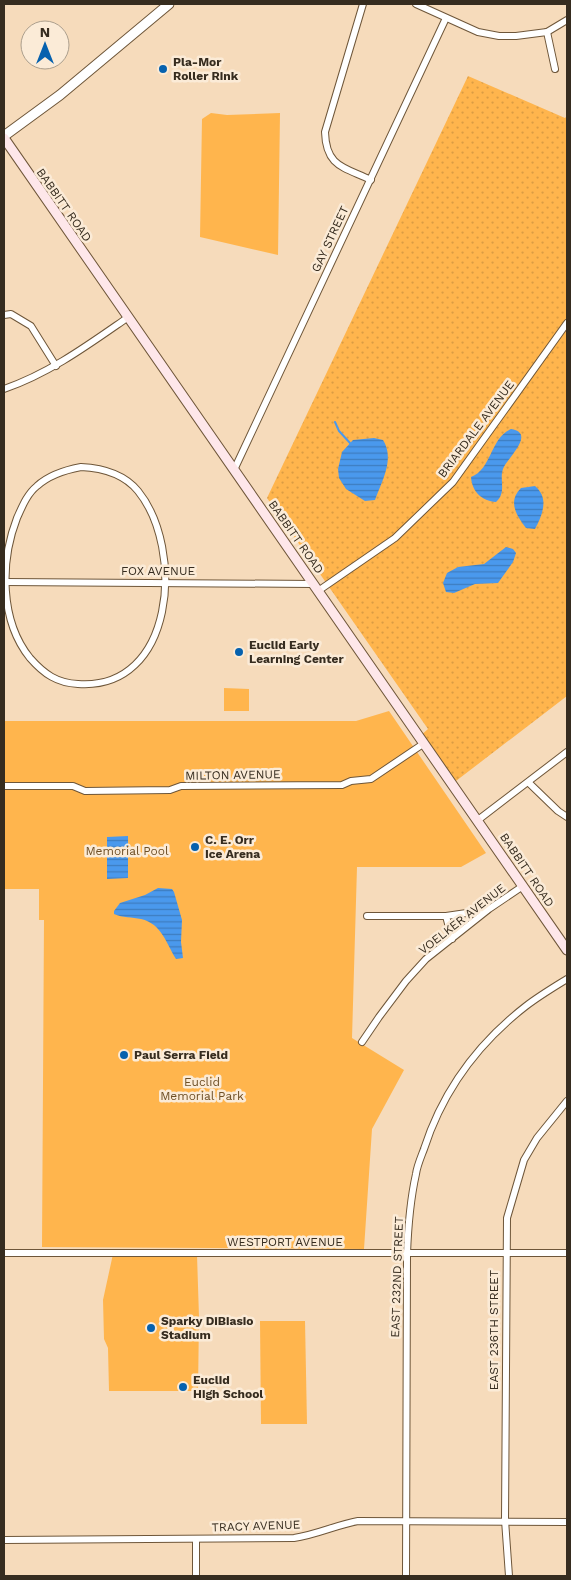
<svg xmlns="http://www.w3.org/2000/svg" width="571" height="1580" font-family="'Work Sans',sans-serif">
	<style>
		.grass { fill: url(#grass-dots) }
		.park { fill: #ffb54d }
		.water { fill: url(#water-rules) }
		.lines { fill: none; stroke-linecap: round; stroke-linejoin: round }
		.stream { stroke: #4a99ed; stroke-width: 2 }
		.minor-casing { stroke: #6e5639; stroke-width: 8 }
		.tertiary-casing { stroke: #6e5639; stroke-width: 11 }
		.secondary-casing { stroke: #6e5639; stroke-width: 11 }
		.minor { stroke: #fff; stroke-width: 6 }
		.tertiary { stroke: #fff; stroke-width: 9 }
		.secondary { stroke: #fee7ea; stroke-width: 9 }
		.poi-dot { fill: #0661ae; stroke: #fbebd7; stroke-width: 2 }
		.labels { text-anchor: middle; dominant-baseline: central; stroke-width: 5; stroke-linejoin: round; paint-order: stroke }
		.poi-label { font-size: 12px; font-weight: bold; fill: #362c1f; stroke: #fbebd7; text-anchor: start }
		.street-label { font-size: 12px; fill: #362c1f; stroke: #fbebd7 }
		.park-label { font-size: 12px; fill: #6e4f26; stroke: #fbebd7 }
	</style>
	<defs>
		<pattern id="grass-dots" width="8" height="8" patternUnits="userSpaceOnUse" patternTransform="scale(1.25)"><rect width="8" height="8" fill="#ffb54d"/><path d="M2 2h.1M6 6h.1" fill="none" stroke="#db9c43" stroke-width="1.8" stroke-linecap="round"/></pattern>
		<pattern id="water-rules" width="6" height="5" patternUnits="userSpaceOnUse" patternTransform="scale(1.25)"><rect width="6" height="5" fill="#4a99ed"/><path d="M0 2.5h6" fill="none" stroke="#3e7dbf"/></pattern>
	</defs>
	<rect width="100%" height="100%" fill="#f6dbbb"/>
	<path class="grass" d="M468,76L565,118L567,116V696L452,784L419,737L428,729L267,498Z"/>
	<g class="park">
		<path d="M211,113L227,115L280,113L278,255L200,237L202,119Z"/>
		<path d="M224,688L249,689V711H224Z"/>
		<path d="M389,711L486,853L461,867H357L352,1038L404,1070L372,1129L364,1249L42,1247L44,920H39V889H4V721H356Z"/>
		<path d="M113,1254L197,1255L199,1317L198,1391H109L108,1348L104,1339L103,1300Z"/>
		<path d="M260,1321H305L307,1424H261Z"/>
	</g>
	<g class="water">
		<path d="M511,429C537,433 506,459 503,469C499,480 507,492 496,502C482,501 472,492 471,477C492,469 490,438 511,429Z"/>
		<path d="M374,438L383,440C395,459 382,481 375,500L365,501L346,489L339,478L338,469L342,452L353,440Z"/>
		<path d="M535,486C549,498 543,514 535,529L526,528C517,516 507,502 521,488Z"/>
		<path d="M506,547L513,549L516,553L513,562L498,583L475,584L454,593L446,592L443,583L447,573L458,567L484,564Z"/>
		<path d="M128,836V878L107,879V837Z"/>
		<path d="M158,888L172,889L174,892L182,920L181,942L183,958L176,959C166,943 162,924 141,919C132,917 123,918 114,914V911L120,903L145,895Z"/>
	</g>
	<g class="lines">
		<path class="stream" d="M335,422L339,431L350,443"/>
		<defs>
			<g id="minor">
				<path d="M363,4L325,132C326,167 344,167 371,180"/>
				<path d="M416,4L478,32L499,36H516L547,32L567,20"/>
				<path d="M547,32L555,69"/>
				<path d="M4,315L11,314L31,326L56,366"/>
				<path d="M4,389C50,373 88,345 127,318"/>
				<path d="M81,467C102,468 124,474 138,491C185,549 175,691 78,684C57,683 44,674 30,658C0,621 0,562 17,518C22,507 27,494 37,486C49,475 65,470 81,467Z"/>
				<path d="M234,470L446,18"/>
				<path d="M4,582L313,584"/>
				<path d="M318,591L395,538L453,482L567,323"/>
				<path d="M529,783L558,811L567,817"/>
				<path d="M4,786H73L85,791L170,790L181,786L342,785L351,781L371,779L423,744"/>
				<path d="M478,820L567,752"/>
				<path d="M367,916H446L487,910"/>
				<path d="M446,916L452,939"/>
				<path d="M362,1042L379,1017L406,981L426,959L489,909L523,886"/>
				<path d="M4,1253H567"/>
				<path d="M4,1540L294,1538C316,1535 336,1525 358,1521L567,1522"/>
				<path d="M196,1576V1539"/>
				<path d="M406,1576L407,1254C408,1227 410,1201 416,1174C417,1166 421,1157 424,1149C443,1090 477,1044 526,1006C539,996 554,987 567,979"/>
				<path d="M509,1576L505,1520L507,1218L524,1160L537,1138L567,1101"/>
			</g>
			<path id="tertiary" d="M4,136L60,95L169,4"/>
			<path id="secondary" d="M4,138L567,950"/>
		</defs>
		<use href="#minor" class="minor-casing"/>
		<use href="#tertiary" class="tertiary-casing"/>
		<use href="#secondary" class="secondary-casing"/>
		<use href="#minor" class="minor"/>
		<use href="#tertiary" class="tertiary"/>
		<use href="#secondary" class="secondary"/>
	</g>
	<g class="poi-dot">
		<circle cx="163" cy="69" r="5"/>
		<circle cx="239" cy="652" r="5"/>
		<circle cx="195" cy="847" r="5"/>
		<circle cx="124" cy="1055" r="5"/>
		<circle cx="151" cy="1328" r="5"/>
		<circle cx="183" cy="1387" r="5"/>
	</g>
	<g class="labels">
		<g class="poi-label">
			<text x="173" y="62">Pla-Mor<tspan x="173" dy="14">Roller Rink</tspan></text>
			<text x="249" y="645">Euclid Early<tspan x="249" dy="14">Learning Center</tspan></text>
			<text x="205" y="840">C. E. Orr<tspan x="205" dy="14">Ice Arena</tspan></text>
			<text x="134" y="1055">Paul Serra Field</text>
			<text x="161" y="1321">Sparky DiBiasio<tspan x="161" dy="14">Stadium</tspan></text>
			<text x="193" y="1380">Euclid<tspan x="193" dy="14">High School</tspan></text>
		</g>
		<g class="street-label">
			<text transform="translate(64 205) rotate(55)">BABBITT ROAD</text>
			<text transform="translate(330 239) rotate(-65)">GAY STREET</text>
			<text transform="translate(476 429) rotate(-53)">BRIARDALE AVENUE</text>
			<text transform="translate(296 537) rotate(55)">BABBITT ROAD</text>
			<text x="158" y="571">FOX AVENUE</text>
			<text transform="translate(233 775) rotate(-1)">MILTON AVENUE</text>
			<text transform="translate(527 870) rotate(56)">BABBITT ROAD</text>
			<text transform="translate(462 919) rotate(-38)">VOELKER AVENUE</text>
			<text x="285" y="1242">WESTPORT AVENUE</text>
			<text transform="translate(397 1277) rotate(-88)">EAST 232ND STREET</text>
			<text transform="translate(494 1330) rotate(-90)">EAST 236TH STREET</text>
			<text transform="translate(256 1526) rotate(-2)">TRACY AVENUE</text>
		</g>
		<g class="park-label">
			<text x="127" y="851">Memorial Pool</text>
			<text x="202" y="1082">Euclid<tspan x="202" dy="14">Memorial Park</tspan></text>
		</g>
	</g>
	<rect width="571" height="1580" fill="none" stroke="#362c1f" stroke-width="10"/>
	<g transform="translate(45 45)"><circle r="24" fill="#fbebd7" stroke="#ac9f8d"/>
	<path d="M0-4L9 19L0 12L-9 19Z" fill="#0661ae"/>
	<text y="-8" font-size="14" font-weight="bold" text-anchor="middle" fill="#362c1f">N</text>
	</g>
</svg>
